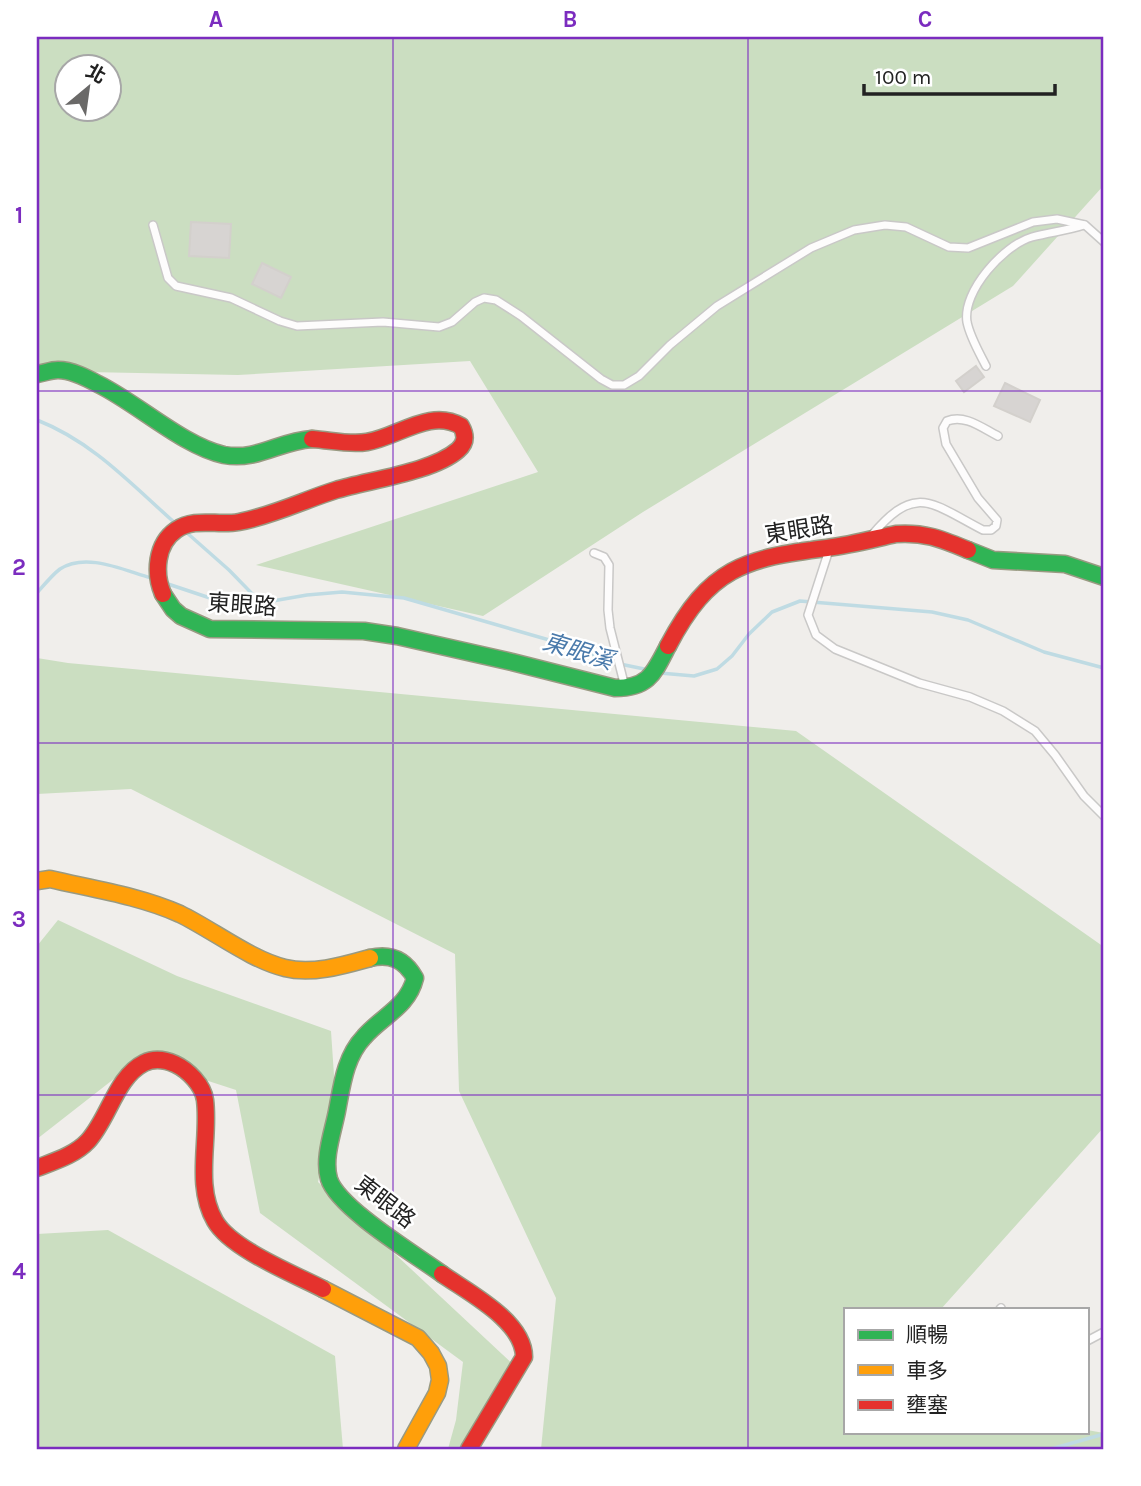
<svg xmlns="http://www.w3.org/2000/svg" width="1141" height="1486" font-family="Karla,'Noto Sans TC',sans-serif">
	<style>
		.forest { fill: #cbdec1; fill-rule: evenodd }
		.lines { fill: none; stroke-linecap: round; stroke-linejoin: round }
		.stream { stroke: #bfdbe3; stroke-width: 3.5 }
		.building { fill: #d7d4d2; stroke: #d3d0cc; stroke-width: 2 }
		.lane-casing { stroke: #c9c8c7; stroke-width: 10 }
		.fast-casing { stroke: #999a82; stroke-width: 19 }
		.slow-casing { stroke: #999a82; stroke-width: 19 }
		.jam-casing { stroke: #999a82; stroke-width: 19 }
		.lane { stroke: #fdfcfc; stroke-width: 7 }
		.fast { stroke: #30b455; stroke-width: 16 }
		.slow { stroke: #ff9f0a; stroke-width: 16 }
		.jam { stroke: #e5322d; stroke-width: 16 }
		.grid { fill: none; stroke: #7b2cbf; stroke-width: 2; stroke-opacity: 0.55 }
		.labels { text-anchor: middle; dominant-baseline: central; stroke-width: 5; stroke-linejoin: round; paint-order: stroke }
		.street-label { font-size: 23px; fill: #222; stroke: #fff }
		.water-label { font-size: 24px; font-style: italic; fill: #4a7aab; stroke: #fff }
		.neatline { fill: none; stroke: #7b2cbf; stroke-width: 2.5 }
		.grid-label { font-size: 23px; text-anchor: middle; font-weight: bold; fill: #7b2cbf }
	</style>
	<rect width="100%" height="100%" fill="#f0eeeb"/>
	<g class="forest">
		<path d="M37,37H1104V185L1013,286L643,512L483,616L256,565L538,472L470,361L238,375L37,371ZM66,66H108V108H66Z"/>
		<path d="M37,658L68,663L796,731L1104,947V1127L941,1309H845V1432H1087V1430L1104,1433V1449H541L556,1298L459,1091L455,954L131,789L37,794Z"/>
		<path d="M58,920L177,976L331,1031L336,1105L318,1182L519,1370L468,1449H448L456,1420L463,1362L260,1213L236,1090L153,1063L124,1071L37,1139V946Z"/>
		<path d="M108,1230L335,1356L343,1449H37V1234Z"/>
	</g>
	<g class="lines">
		<g class="stream">
			<path d="M37,420C93,442 131,484 175,523"/>
			<path d="M186,532L229,570L261,603"/>
			<path d="M168,584L231,605L261,603L307,595L342,592L404,598L570,646L620,664L649,670"/>
			<path d="M37,593C44,585 52,575 60,569C86,552 123,570 151,578"/>
			<path d="M660,673L694,676L717,669L732,656L749,634L772,612L800,601L932,612L968,620L1044,652L1104,668"/>
			<path d="M1051,1449L1104,1434"/>
		</g>
	</g>
	<g class="building">
		<path d="M191,222L231,224L229,258L189,256Z"/>
		<path d="M262,263L291,277L281,298L252,284Z"/>
		<path d="M976,366L984,377L964,392L956,381Z"/>
		<path d="M1005,383L1040,400L1030,422L994,406Z"/>
	</g>
	<g class="lines">
		<defs>
			<g id="lane">
				<path d="M153,225L168,278L176,286L231,298L280,321L297,326L383,322L439,327L452,322L475,302L484,298L496,300L521,316L601,379L612,385H624L639,376L670,345L717,306L811,248L854,230L885,225L906,227L949,247L968,248L1033,222L1057,219L1085,225L1104,242"/>
				<path d="M986,366C979,352 970,337 967,322C962,291 1004,245 1032,237C1050,232 1066,231 1084,225"/>
				<path d="M872,535C916,483 931,503 983,530H991L996,526L997,520L978,498L946,444L943,428L947,421C965,414 982,428 998,436"/>
				<path d="M829,550L808,615L816,635L835,649L919,683L970,697L1003,711L1035,731L1055,755L1084,796L1104,816"/>
				<path d="M594,553L604,557L609,565L608,610L610,628L625,687"/>
				<path d="M1000,1309L1001,1308"/>
				<path d="M1087,1341L1104,1332"/>
			</g>
			<g id="fast">
				<path d="M37,374C44,373 51,370 58,370C72,370 87,378 98,384C137,403 183,446 224,455C258,461 279,441 312,439"/>
				<path d="M968,550L993,560L1065,564L1104,577"/>
				<path d="M163,594L173,609L181,616L210,629L364,631L397,636L512,662L615,688C649,688 654,673 668,646"/>
				<path d="M370,958C391,953 405,960 415,978C408,1007 382,1016 364,1037C345,1057 342,1085 337,1111C333,1132 323,1158 329,1179C338,1208 416,1255 442,1274"/>
			</g>
			<g id="slow">
				<path d="M37,881L50,879C93,889 140,896 180,914C213,930 251,960 285,968C312,975 345,965 370,958"/>
				<path d="M323,1289L418,1338L431,1353L438,1366L440,1380L437,1393L406,1449"/>
			</g>
			<g id="jam">
				<path d="M163,594C154,573 156,544 176,530C195,517 217,526 239,522C272,516 304,500 336,490C369,480 433,472 458,450C466,443 466,435 461,426C430,408 398,437 367,442C349,445 330,440 312,439"/>
				<path d="M668,646C709,568 744,558 827,548C850,545 873,539 896,534C925,532 941,539 968,550"/>
				<path d="M37,1168C55,1161 75,1155 88,1141C109,1118 116,1077 144,1063C154,1058 166,1060 175,1064C188,1070 203,1085 205,1100C210,1139 194,1185 215,1221C231,1249 294,1274 323,1289"/>
				<path d="M442,1274C469,1293 524,1321 524,1357L469,1449"/>
			</g>
		</defs>
		<use href="#lane" class="lane-casing"/>
		<use href="#fast" class="fast-casing"/>
		<use href="#slow" class="slow-casing"/>
		<use href="#jam" class="jam-casing"/>
		<use href="#lane" class="lane"/>
		<use href="#fast" class="fast"/>
		<use href="#slow" class="slow"/>
		<use href="#jam" class="jam"/>
	</g>
	<path class="grid" d="M393,37V1449M748,37V1449M37,391H1104M37,743H1104M37,1095H1104"/>
	<g class="labels">
		<g class="street-label">
			<text transform="translate(799 530) rotate(-9)">東眼路</text>
			<text transform="translate(242 605) rotate(4)">東眼路</text>
			<text transform="translate(385 1202) rotate(38)">東眼路</text>
		</g>
		<g class="water-label">
			<text transform="translate(578 651) rotate(17)">東眼溪</text>
		</g>
	</g>
	<rect width="1141" height="1486" fill="none" stroke="#ffffff" stroke-width="77"/>
	<rect x="844" y="1308" width="245" height="126" fill="#ffffff" stroke="#a7a7a7" stroke-width="2"/>
	<rect x="858" y="1330" width="35" height="10" fill="#30b455" stroke="#a7a7a7" stroke-width="2"/>
	<text x="906" y="1342" font-size="21" fill="#222222">順暢</text>
	<rect x="858" y="1365" width="35" height="10" fill="#ff9f0a" stroke="#a7a7a7" stroke-width="2"/>
	<text x="906" y="1378" font-size="21" fill="#222222">車多</text>
	<rect x="858" y="1400" width="35" height="10" fill="#e5322d" stroke="#a7a7a7" stroke-width="2"/>
	<text x="906" y="1412" font-size="21" fill="#222222">壅塞</text>
	<g transform="translate(88 88) rotate(29)"><circle r="33" fill="#ffffff" stroke="#a7a7a7" stroke-width="2"/>
	<path d="M0-5L12 26L0 18L-12 26Z" fill="#6a6968"/>
	<text y="-10" font-size="19" font-weight="bold" text-anchor="middle" fill="#222222">北</text>
	</g>
	<path d="M864 84v10h191v-10" fill="none" stroke="#222222" stroke-width="3.5"/>
	<text x="875" y="84" font-size="21" fill="#222222" stroke="#ffffff" stroke-width="5" paint-order="stroke">100 m</text>
	<rect x="38" y="38" width="1064" height="1410" class="neatline"/>
	<g class="grid-label">
		<text x="216" y="27">A</text>
		<text x="570" y="27">B</text>
		<text x="925" y="27">C</text>
		<text x="19" y="223">1</text>
		<text x="19" y="575">2</text>
		<text x="19" y="927">3</text>
		<text x="19" y="1279">4</text>
	</g>
</svg>
